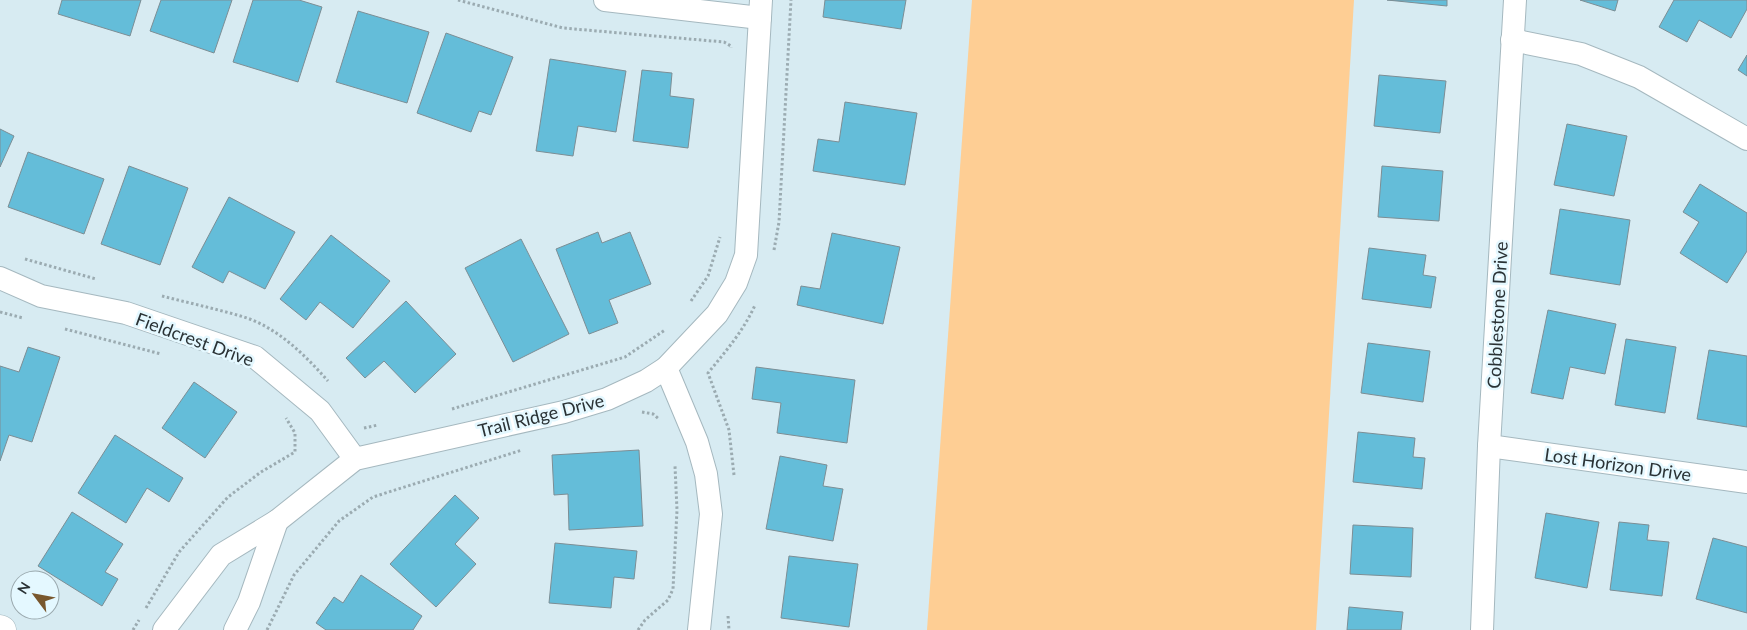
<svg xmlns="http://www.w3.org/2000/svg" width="1747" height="630" font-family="Lato,sans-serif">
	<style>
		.green { fill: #fece94 }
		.building { fill: #64bdd9; stroke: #7c8e95 }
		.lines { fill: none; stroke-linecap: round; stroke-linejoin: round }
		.minor-casing { stroke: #a5b8bf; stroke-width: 24 }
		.tertiary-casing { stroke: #a5b8bf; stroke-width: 29 }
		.path { stroke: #9babb1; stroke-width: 3; stroke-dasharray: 2.5 2.5; stroke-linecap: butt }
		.minor { stroke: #fff; stroke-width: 22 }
		.tertiary { stroke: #fff; stroke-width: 28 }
		.labels { text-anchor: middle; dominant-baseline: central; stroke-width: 5; stroke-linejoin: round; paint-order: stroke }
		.street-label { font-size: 18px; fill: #2a3235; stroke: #e4f8ff }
	</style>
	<rect width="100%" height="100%" fill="#d7ebf2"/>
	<path class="green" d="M972,0H1354L1316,630H927Z"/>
	<g class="building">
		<path d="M62,0H141L130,36L58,14Z"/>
		<path d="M161,0H232L214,53L150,31Z"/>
		<path d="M253,0H299L322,7L298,82L233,62Z"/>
		<path d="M825,0H906L901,29L823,17Z"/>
		<path d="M1387,0H1447V6Z"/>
		<path d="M1580,0H1618L1615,11Z"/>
		<path d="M1674,0H1747V9L1731,38L1699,20L1687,42L1659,27Z"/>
		<path d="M358,11L429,32L407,103L336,82Z"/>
		<path d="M446,33L513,57L491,115L479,111L471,132L417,113Z"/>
		<path d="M1747,55V76L1738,70Z"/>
		<path d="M550,59L626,71L616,132L578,126L573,156L536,151Z"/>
		<path d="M642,70L672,73L670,96L694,99L688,148L633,141Z"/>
		<path d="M1379,75L1446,81L1440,133L1374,126Z"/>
		<path d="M845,102L917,113L905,185L813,171L818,139L839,142Z"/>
		<path d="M1567,124L1627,136L1614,196L1554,185Z"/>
		<path d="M0,129L14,136L0,167Z"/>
		<path d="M28,152L104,179L84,234L8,207Z"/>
		<path d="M129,166L188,188L160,265L101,244Z"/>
		<path d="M1382,166L1443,171L1439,221L1378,217Z"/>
		<path d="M1700,184L1747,213V251L1727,283L1680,253L1699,222L1683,212Z"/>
		<path d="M229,197L295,232L265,289L229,271L223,283L192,267Z"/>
		<path d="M1560,209L1630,220L1620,285L1550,274Z"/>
		<path d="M598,232L602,243L630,232L651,284L609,300L618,323L589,334L556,249Z"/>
		<path d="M832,233L900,247L883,324L797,305L801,286L820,289Z"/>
		<path d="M331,235L390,281L353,328L320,302L306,320L280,299Z"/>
		<path d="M521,239L569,334L513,362L465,268Z"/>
		<path d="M1369,248L1426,255L1423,275L1436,277L1431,308L1362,299Z"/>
		<path d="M406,301L456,354L415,393L384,361L365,378L346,358Z"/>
		<path d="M1548,310L1616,324L1605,374L1570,367L1563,399L1531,393Z"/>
		<path d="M1626,339L1676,347L1665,413L1615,405Z"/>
		<path d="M1368,343L1430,351L1423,402L1361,393Z"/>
		<path d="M28,347L60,357L32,442L9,435L0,461V366L19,372Z"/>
		<path d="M1709,350L1747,356V427L1697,419Z"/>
		<path d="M756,367L855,380L847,443L777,433L781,403L752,399Z"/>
		<path d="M194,382L237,412L205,458L162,428Z"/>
		<path d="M1358,432L1415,438L1413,457L1425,458L1422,489L1353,482Z"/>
		<path d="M115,435L183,478L169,502L147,488L126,523L78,493Z"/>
		<path d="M639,450L643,526L569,530L568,494L554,495L552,455Z"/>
		<path d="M780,456L827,465L823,486L843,489L833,541L766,529Z"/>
		<path d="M455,495L479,518L455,544L476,564L436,607L390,564Z"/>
		<path d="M72,512L123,544L105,572L118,579L102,606L38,566Z"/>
		<path d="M1546,513L1599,522L1587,588L1535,578Z"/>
		<path d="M1619,522L1649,525L1647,540L1669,542L1662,596L1610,590Z"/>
		<path d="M1353,525L1413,528L1411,577L1350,574Z"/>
		<path d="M1713,538L1747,547V613L1696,599Z"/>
		<path d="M555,543L637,551L634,579L614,577L611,608L549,603Z"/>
		<path d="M789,556L858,564L849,627L781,618Z"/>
		<path d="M361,575L422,616L413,630H326L316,623L334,597L343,603Z"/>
		<path d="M1349,607L1403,612L1401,630H1347Z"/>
	</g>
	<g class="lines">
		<defs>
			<g id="minor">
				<path d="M605,0L760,18"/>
				<path d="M1512,40L1581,54L1639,77L1747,139"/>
				<path d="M0,278L41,296L126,313L255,357L320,411L355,459"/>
				<path d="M666,368L697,442L706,474L711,514L699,630"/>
				<path d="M1489,446L1747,482"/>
				<path d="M164,630L221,555L277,521L355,459L564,412L607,399L646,381L666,368L717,314L736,283L746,255L761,0"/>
				<path d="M235,630L249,602L277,521"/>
				<path d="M1482,630L1489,446L1515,0"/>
			</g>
			<path id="tertiary" d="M0,629L2,630"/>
		</defs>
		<use href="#minor" class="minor-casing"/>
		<use href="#tertiary" class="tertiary-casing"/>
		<g class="path">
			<path d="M458,0L563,28L724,42L731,46V48"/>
			<path d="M774,250L779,222L791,0"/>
			<path d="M25,259L96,279"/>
			<path d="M162,296C189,303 217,309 244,317C278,328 305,355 328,381"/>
			<path d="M691,301L708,276L720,237"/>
			<path d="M0,312L23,318"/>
			<path d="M65,329L161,354"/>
			<path d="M452,409L625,357L665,330"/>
			<path d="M642,412L653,414L659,419"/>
			<path d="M364,428L378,425"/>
			<path d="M734,475L729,430L708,373C726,351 744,330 755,305"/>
			<path d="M146,608L179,552L228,497L261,472L295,452V433L286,418"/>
			<path d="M728,616L729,630"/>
			<path d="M133,630L139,620"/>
			<path d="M267,630L294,575L339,521L373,497L522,450"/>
			<path d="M638,630L645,620L668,600L673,589L677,510L675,466"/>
		</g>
		<use href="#minor" class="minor"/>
		<use href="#tertiary" class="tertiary"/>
	</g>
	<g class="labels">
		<g class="street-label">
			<text transform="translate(1497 315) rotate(-87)">Cobblestone Drive</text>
			<text transform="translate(195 339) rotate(20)">Fieldcrest Drive</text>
			<text transform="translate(541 415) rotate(-14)">Trail Ridge Drive</text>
			<text transform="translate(1618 464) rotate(8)">Lost Horizon Drive</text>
		</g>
	</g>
	<g transform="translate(35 595) rotate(302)"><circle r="24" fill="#e4f8ff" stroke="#9aa9ae"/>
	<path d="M0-4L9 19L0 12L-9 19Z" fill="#78572d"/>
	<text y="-8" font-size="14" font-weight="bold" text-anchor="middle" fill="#2a3235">N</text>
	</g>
</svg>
